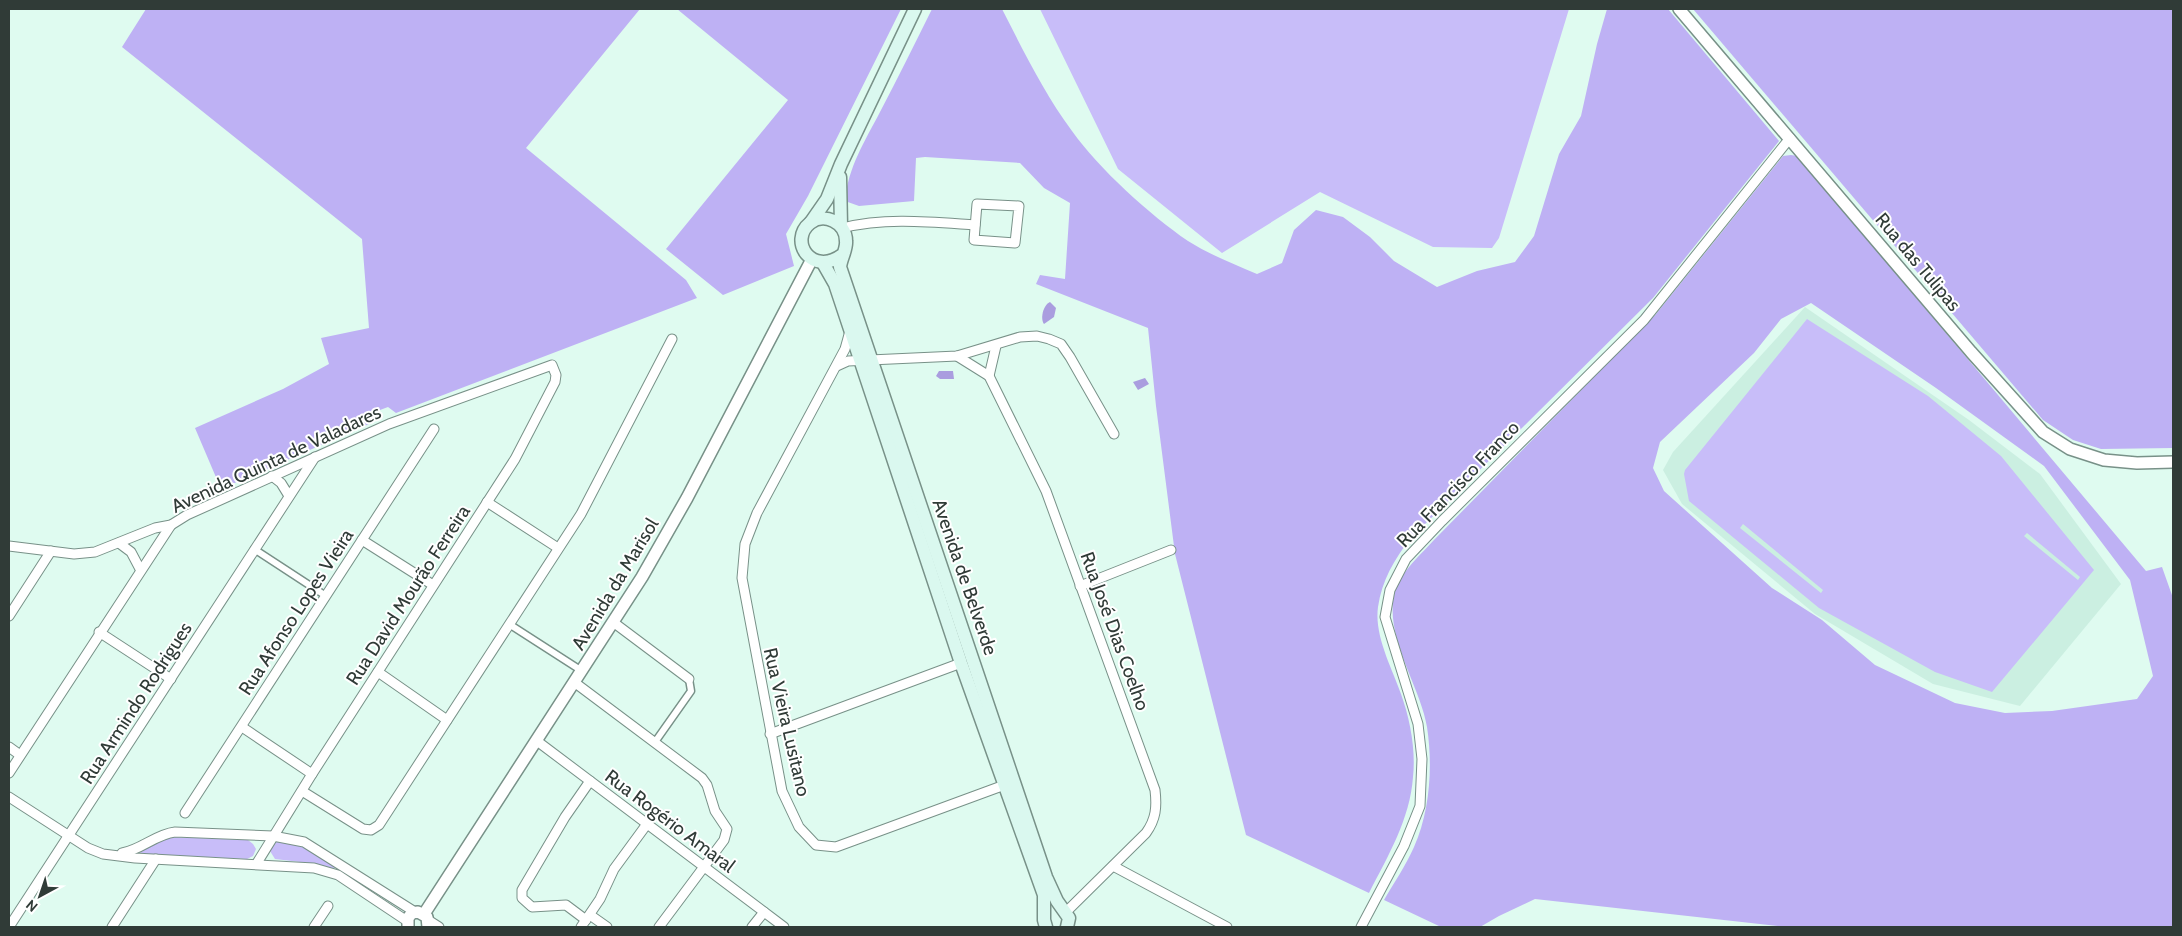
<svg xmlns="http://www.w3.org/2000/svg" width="2182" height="936" font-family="Cabin,sans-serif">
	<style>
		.built { fill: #cbefe1 }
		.green { fill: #c8bdf9; fill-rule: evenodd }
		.forest { fill: #beb1f4; fill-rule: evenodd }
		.water { fill: #aa9ddf }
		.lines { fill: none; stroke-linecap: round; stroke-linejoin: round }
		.pedestrian-casing { stroke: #789188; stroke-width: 9 }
		.minor-casing { stroke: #789188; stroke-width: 11 }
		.tertiary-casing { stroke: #789188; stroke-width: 14 }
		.secondary-casing { stroke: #789188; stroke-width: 15 }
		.pedestrian { stroke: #fff; stroke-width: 6 }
		.minor { stroke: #fff; stroke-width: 9 }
		.tertiary { stroke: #fff; stroke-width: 11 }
		.secondary { stroke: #daf8ef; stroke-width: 12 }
		.labels { text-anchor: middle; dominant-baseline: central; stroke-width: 4; stroke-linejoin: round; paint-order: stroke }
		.street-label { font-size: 19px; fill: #303b37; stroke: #fff }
	</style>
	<rect width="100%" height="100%" fill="#dffbf0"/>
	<path class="built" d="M1805,307L1969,420L2040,474L2121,584L2020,706L1933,684L1815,614L1682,504L1663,470L1673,452Z"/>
	<g class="green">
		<path d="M1040,9H1569L1499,238L1492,248L1433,247L1320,192L1222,253L1118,169Z"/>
		<path d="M1807,319L1928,396L2001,456L2094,570L1992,692L1935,672L1819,608L1689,501L1684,474L1685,470ZM1743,524L1823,590L1821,593L1740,528ZM2027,533L2080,577L2078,580L2024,536Z"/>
		<path d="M172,837L248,840L253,844L256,849L253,856L247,859L138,854L159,841Z"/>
		<path d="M277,841C299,840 317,854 335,866L334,869L317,864L275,859L270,851Z"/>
	</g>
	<g class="forest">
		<path d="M146,9H640L526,148L686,280L697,298L396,413L388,407L380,410L378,420L221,489L195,428L283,389L329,364L321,338L369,328L362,239L122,47Z"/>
		<path d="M677,9H901L808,196L786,234L794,266L723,295L666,249L788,100Z"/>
		<path d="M932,9H1002C1023,50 1044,93 1072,131C1099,169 1150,215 1188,241C1210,255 1234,264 1257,274L1282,263L1294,230L1316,210L1343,217L1370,237L1394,261L1437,287L1477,271L1515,262L1534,236L1559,154L1581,116L1597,44L1607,9H1668L1779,141L1653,298L1410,539C1394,560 1382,580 1378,607C1374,636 1392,668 1401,694C1410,719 1416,750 1413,777C1410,819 1388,856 1369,893L1246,835L1175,554L1156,406L1148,328L1036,284L1040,275L1065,279L1070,203L1044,188L1020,163L925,157L916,158L914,201L859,206L845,201C848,167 865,141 880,112C898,78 915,43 932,9Z"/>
		<path d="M1693,9H2173V448L2101,449L2073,440L2043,420Z"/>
		<path d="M1791,155L1797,156L2146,571L2162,567L2173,598V927H1787L1535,899L1499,916L1480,927H1441L1384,900C1394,883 1406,865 1414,847C1430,811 1433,766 1427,727C1420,682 1374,623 1401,578C1410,564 1422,553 1433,541L1656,314L1783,156ZM1811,303L1936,388L2044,466L2130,580L2153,676L2137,699L2052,711L2005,713L1955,703L1875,665L1822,620L1772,588L1664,491L1653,468L1660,442L1754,353L1781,319Z"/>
	</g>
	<g class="water">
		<path d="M1050,302L1056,308L1054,317L1044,324C1040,319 1043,305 1050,302Z"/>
		<path d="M939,371H953L954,379H940L936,376Z"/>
		<path d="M1145,378L1149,384L1138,390L1133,382Z"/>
	</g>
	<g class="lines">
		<defs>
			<g id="pedestrian">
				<path d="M254,549L326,596"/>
				<path d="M509,624L582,671"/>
				<path d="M655,742L691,691L689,679"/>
			</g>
			<g id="minor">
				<path d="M977,204L1019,206L1015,243L974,240Z"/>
				<path d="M842,228C886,217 931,222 975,225"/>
				<path d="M850,331L845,349L757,513L745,544L742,578L782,791L799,827L816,845L836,847L1010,783"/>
				<path d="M957,356L989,376L1046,491L1155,790C1157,807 1156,819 1146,833L1066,912"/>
				<path d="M837,366L848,361L957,356L1020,337L1037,336L1049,339L1061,344L1070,357L1114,434"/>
				<path d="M989,376L996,346"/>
				<path d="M272,476L281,483L289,496"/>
				<path d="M487,502L558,548"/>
				<path d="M362,540L433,585"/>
				<path d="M119,543L131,552L140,569"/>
				<path d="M9,546L74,554L95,552L155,528L171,525L187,515L389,424L552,365L556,375L555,382L515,459L312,774L257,863"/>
				<path d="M1080,586L1171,550"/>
				<path d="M9,616L51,551"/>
				<path d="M613,622L689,679"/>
				<path d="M99,632L171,679"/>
				<path d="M378,672L447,720"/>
				<path d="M574,682L702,778L707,785L715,811L727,829L724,840L659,927"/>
				<path d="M242,727L312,774"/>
				<path d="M770,734L961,663"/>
				<path d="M537,741L784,927"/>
				<path d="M9,747L20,755"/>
				<path d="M9,773L171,525"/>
				<path d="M302,791L363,829L371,830L379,825L581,514L672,339"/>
				<path d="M9,797L88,848L103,854L135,858L314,868L338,875L407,921"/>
				<path d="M185,813L434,429"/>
				<path d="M122,853C141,850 156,834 175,832L273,836L304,842L415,912"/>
				<path d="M1113,866L1227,927"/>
				<path d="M590,915L607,927"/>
				<path d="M428,920L439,927"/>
				<path d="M586,920L566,905L532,907L522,898V890L565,817L590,781"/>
				<path d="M9,927L315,457"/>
				<path d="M112,927L156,859"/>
				<path d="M314,927L328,906"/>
				<path d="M581,927L600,899L614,869L647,824"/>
				<path d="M752,927L764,912"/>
				<path d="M1361,927L1404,846L1420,806L1422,759L1418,724L1385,617L1390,590L1406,559L1442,521L1644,320L1790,138"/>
			</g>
			<g id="tertiary">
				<path d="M1679,9L1971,352L2043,432L2070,449L2104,460L2137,463L2173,462"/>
				<path d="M424,914L642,577L687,498L812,259"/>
				<path d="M408,927V918L412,913L418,912L427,917L428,927"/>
			</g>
			<g id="secondary">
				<path d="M840,177L841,226"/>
				<path d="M811,222L827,199L841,164L915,9"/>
				<path d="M842,255C812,277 788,241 810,223C824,212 846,222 846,241C847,249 841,258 840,267L1046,877L1057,901L1069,918L1067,927"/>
				<path d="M823,263L835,284L961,663L1044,895V920L1046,927"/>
			</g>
		</defs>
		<use href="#pedestrian" class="pedestrian-casing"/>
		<use href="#minor" class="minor-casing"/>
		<use href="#tertiary" class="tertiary-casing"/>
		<use href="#secondary" class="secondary-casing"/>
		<use href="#pedestrian" class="pedestrian"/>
		<use href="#minor" class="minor"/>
		<use href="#tertiary" class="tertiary"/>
		<use href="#secondary" class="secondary"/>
	</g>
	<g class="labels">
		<g class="street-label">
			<text transform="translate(1918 262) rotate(50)">Rua das Tulipas</text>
			<text transform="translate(276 459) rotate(-25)">Avenida Quinta de Valadares</text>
			<text transform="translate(1458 484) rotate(-46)">Rua Francisco Franco</text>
			<text transform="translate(965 577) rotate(71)">Avenida de Belverde</text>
			<text transform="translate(615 584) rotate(-59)">Avenida da Marisol</text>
			<text transform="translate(408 595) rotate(-57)">Rua David Mourão Ferreira</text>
			<text transform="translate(296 612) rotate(-57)">Rua Afonso Lopes Vieira</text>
			<text transform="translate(1115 631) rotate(70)">Rua José Dias Coelho</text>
			<text transform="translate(136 703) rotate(-57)">Rua Armindo Rodrigues</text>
			<text transform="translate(787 722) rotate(77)">Rua Vieira Lusitano</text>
			<text transform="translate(670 821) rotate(37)">Rua Rogério Amaral</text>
		</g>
	</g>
	<rect width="2182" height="936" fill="none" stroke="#303b37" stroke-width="20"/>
	<g transform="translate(40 896) rotate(220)" stroke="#ffffff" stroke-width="4" paint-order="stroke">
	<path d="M0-4L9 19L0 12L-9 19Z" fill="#303b37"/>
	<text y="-8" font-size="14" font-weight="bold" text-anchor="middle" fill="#303b37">N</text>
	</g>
</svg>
